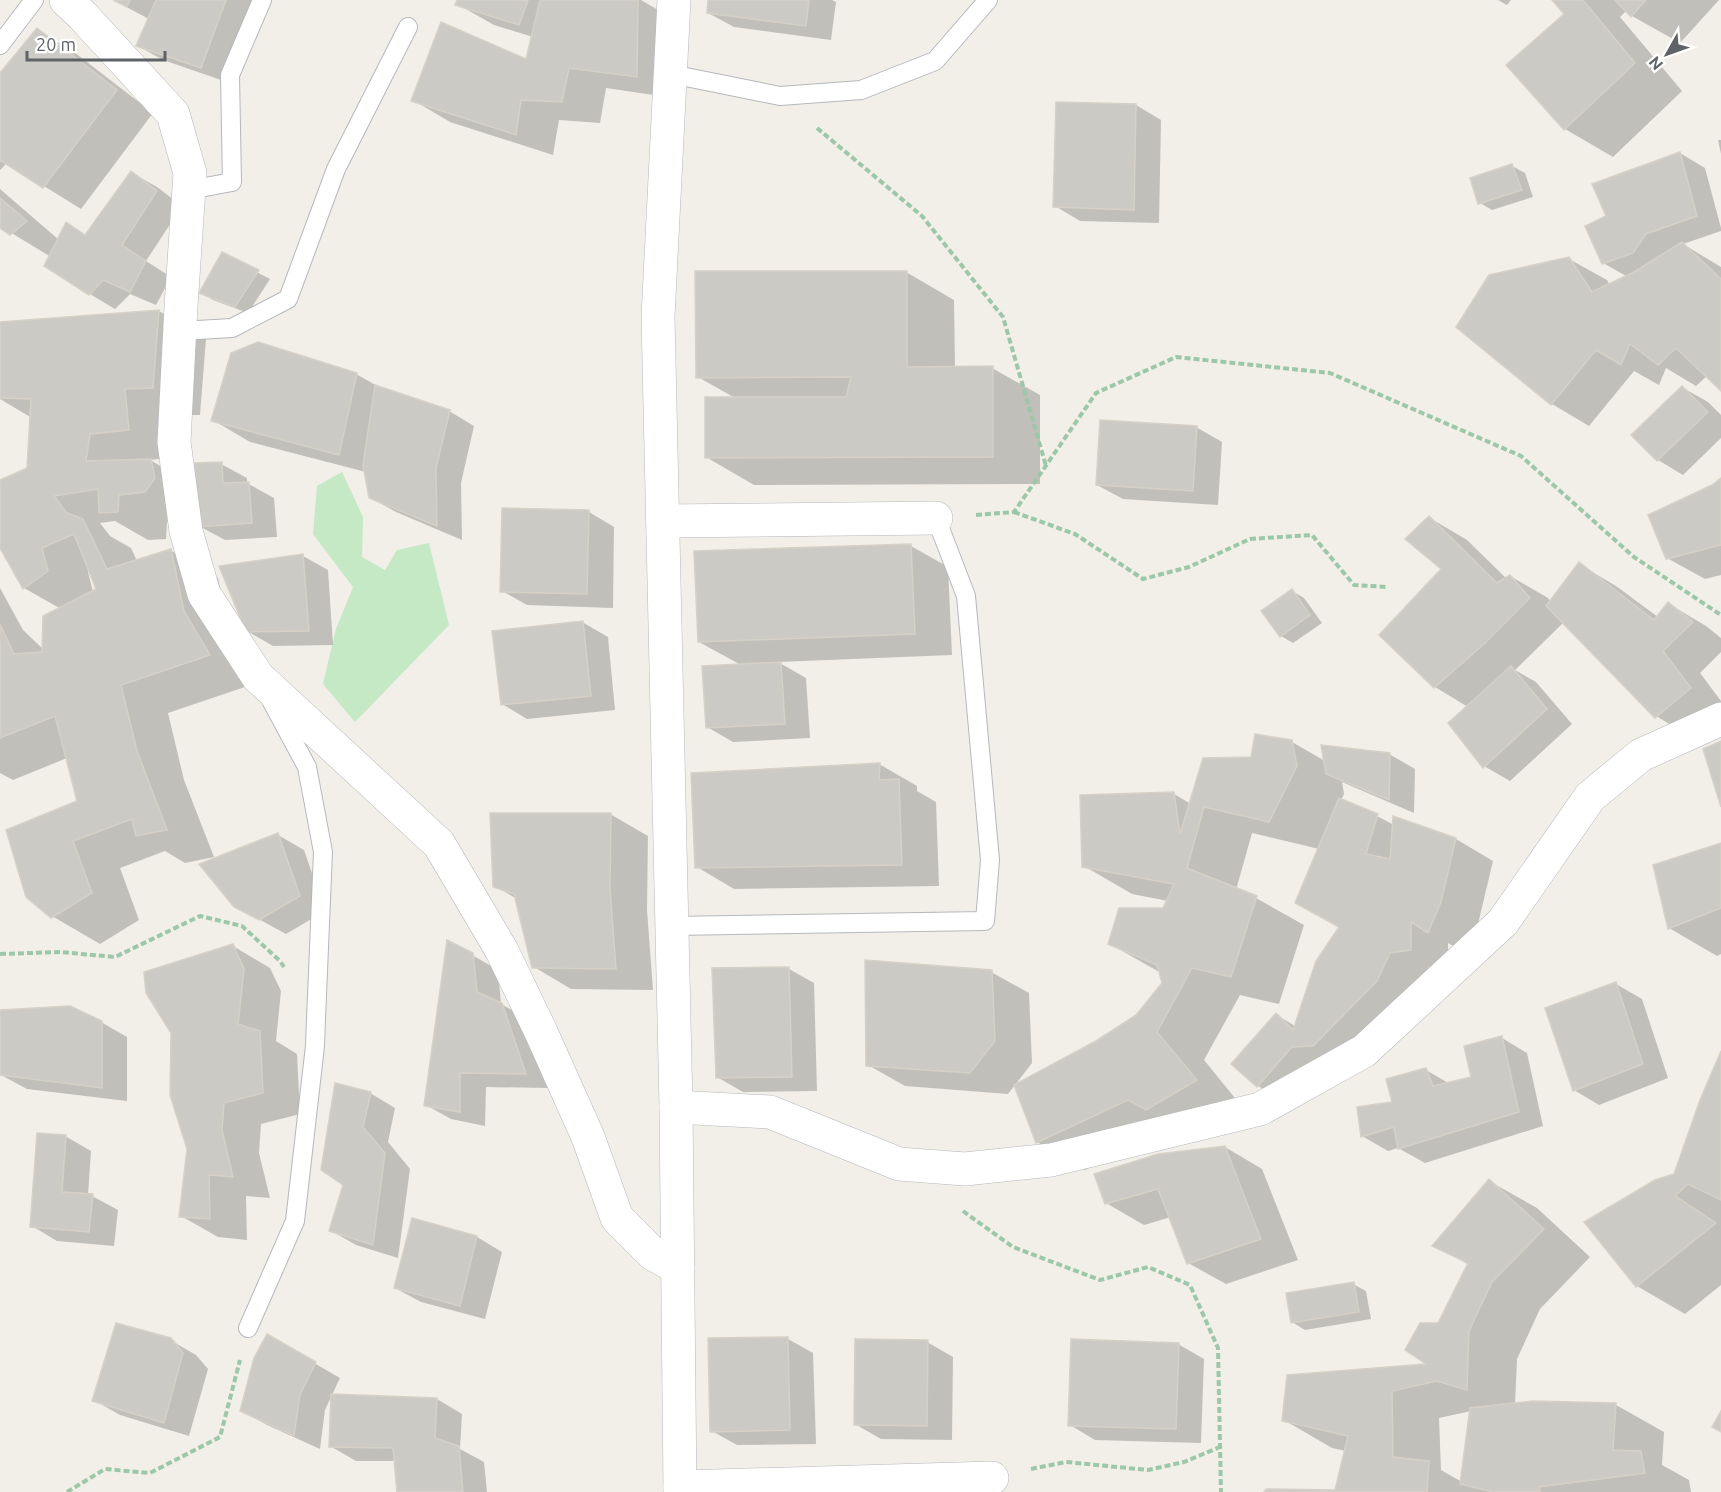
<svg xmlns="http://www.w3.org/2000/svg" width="1721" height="1492" font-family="Ubuntu,sans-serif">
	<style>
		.green { fill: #c5e8c5 }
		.shadow { fill: #0003; fill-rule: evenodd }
		.building { fill: #cccac5; stroke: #d6d1c6; stroke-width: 1.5 }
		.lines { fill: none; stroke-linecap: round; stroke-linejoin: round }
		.service-casing { stroke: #b5b8bc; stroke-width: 20 }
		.minor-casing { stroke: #b5b8bc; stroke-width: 34 }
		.tertiary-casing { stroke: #b5b8bc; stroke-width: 34 }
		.path { stroke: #9cc7a9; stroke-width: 4; stroke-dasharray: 6 3; stroke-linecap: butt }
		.service { stroke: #fff; stroke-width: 18 }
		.minor { stroke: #fff; stroke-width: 33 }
		.tertiary { stroke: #fff; stroke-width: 33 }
	</style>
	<rect width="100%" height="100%" fill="#f1efe8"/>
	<path class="green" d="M342,472L363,517L362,557L385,570L397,550L429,543L449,625L355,722L323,684L336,629L353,587L313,534L317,486Z"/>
	<g class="shadow">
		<path d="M113,0H256L227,82L163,60L138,46L149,19Z"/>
		<path d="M458,0H641L675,20L674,98L606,88L600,123L559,120L553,155L450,122L413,100L527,61L533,37L494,25L457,4Z"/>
		<path d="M710,0H832L836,2L831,40L734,27L708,13Z"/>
		<path d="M1498,0H1511L1507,5Z"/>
		<path d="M1554,0H1719L1680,43L1632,16L1627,10L1620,17L1682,91L1613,157L1565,129L1508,65L1566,14Z"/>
		<path d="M37,30L74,52L153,113L81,209L7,163L0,170V77Z"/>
		<path d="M1136,105L1161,120L1159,223L1080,221L1055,206Z"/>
		<path d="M1718,140H1721V154Z"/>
		<path d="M1680,153L1705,168L1721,228V231L1683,244L1721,267V389L1707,376L1696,386L1666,368L1659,385L1634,371L1589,426L1552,404L1458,326L1569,259L1607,280L1610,285L1628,277L1603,263L1608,217Z"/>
		<path d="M1512,166L1525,173L1533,197L1492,210L1480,203Z"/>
		<path d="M132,173L157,187L182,206L146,261L171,277L156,305L130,294L115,309L90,294L51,257L0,226V189L59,240L67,224L86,235Z"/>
		<path d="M222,254L270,279L248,313L213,300L201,293Z"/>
		<path d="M906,272L954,300L955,368H992L1040,395V484L754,485L706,457L735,398L698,377Z"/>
		<path d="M159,311L206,339L200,415H172L176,457L150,460L197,487L221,464L247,478V483L274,498L277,537L225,540L199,526L193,519L167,522L166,539L148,540L115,521L100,523L110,536L131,548L137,561L170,550L218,578L231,639L257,683L168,713L184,780L214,857L185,863L165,851L120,868L139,920L100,944L52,916L78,802L67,758L13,780L0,773V588L23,630L44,650L61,609L24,588L0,545V482L29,469L32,418L0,399V324ZM90,571L97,590L93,592L88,572Z"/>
		<path d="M356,374L381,388L449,411L474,426L461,483L462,540L396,512L371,498L366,472L250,442L213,420Z"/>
		<path d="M1683,388L1708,402L1721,415V438L1683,475L1658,460L1633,435Z"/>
		<path d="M1196,427L1222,442L1218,505L1123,499L1097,485Z"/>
		<path d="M1721,480V575L1705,579L1667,558L1713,486Z"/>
		<path d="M589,512L614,527L613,608L527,605L502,591Z"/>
		<path d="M1430,518L1467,540L1507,579L1510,576L1548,598L1551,602L1579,564L1616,586L1658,617L1669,604L1706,626L1721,638V652L1700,673L1721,701V715L1693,738L1656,716L1564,622L1515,670L1536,682L1572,724L1510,781L1484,766L1468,707L1435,687L1443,568Z"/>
		<path d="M911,546L948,567L952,655L778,662L806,678L810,738L733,742L707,727L741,665L699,642Z"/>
		<path d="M303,556L328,570L333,645L273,646L247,631Z"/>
		<path d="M1292,591L1304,598L1322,623L1293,643L1281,636Z"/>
		<path d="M582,622L608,637L615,710L527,719L502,704Z"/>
		<path d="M1292,742L1325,761L1389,754L1415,769L1414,813L1342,782L1344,794L1341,800L1377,816L1394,825L1456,839L1493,861L1478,924L1466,953L1448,943V971L1295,1107L1258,1086L1277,1015L1295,1026L1340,928L1296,903L1319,849L1252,833L1236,890L1256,898L1304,925L1279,1004L1240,995L1204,1060L1243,1108L1177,1127L1085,1170L1037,1142L1096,1043L1137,1017L1164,983L1161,973L1110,944L1164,909L1168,901L1132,894L1084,866L1174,794L1191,804L1252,759Z"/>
		<path d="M879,764L917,786V791L936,802L939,886L734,889L697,867Z"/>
		<path d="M610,814L648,836L647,910L653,990L571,989L534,967L517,899L495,886Z"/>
		<path d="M278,835L304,850L325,911L286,934L235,906Z"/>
		<path d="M1721,844V954L1717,956L1669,928Z"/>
		<path d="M233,946L270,968L281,991L276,1041L297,1054L300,1114L261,1124L259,1153L270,1198L246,1196L247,1240L218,1237L181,1216L188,1149L172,1033Z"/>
		<path d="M472,955L498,970L501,1004L528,1019L550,1088L486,1087L485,1126L451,1119L426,1105Z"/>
		<path d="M789,969L814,983L817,1091L743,1092L717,1077Z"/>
		<path d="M991,972L1029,993L1032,1063L1008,1094L905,1086L868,1065Z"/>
		<path d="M1616,984L1642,999L1668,1078L1599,1105L1574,1090Z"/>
		<path d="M0,1012L101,1022L127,1037V1101L27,1089L1,1075Z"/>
		<path d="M1502,1038L1527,1053L1543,1126L1425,1163L1398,1148L1388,1151L1362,1136L1426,1070L1450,1084L1472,1079Z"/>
		<path d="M1721,1055V1285L1685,1314L1637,1286L1586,1223L1675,1175Z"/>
		<path d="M370,1093L395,1108L388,1142L410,1169L398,1258L356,1245L330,1230Z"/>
		<path d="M65,1136L91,1151L88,1195L92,1196L118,1210L114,1246L57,1241L32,1226Z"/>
		<path d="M1225,1147L1262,1169L1298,1260L1226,1284L1188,1263L1171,1217L1144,1225L1106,1203Z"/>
		<path d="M1489,1181L1537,1208L1590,1257L1540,1309L1517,1359L1515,1404L1616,1405L1664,1432L1662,1465L1689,1480L1691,1492H1266H1336L1346,1451L1332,1448L1284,1420L1431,1365L1438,1324L1469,1265L1434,1245ZM1471,1411L1462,1482L1441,1470L1439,1418Z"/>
		<path d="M477,1237L502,1252L485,1319L421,1302L395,1288Z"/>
		<path d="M1353,1284L1366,1291L1371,1319L1305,1330L1292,1322Z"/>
		<path d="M267,1336L340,1378L325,1410L320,1449L267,1425L242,1411Z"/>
		<path d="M788,1339L813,1353L816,1444L737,1445L712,1431Z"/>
		<path d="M170,1340L196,1355L208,1369L189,1436L120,1415L94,1400Z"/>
		<path d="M927,1342L953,1357L952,1440L881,1439L855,1424Z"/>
		<path d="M1178,1344L1204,1359L1201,1443L1095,1440L1070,1425Z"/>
		<path d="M437,1399L462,1414L460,1449L484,1462L487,1492H399L396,1461H356L330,1446Z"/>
	</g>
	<g class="building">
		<path d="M113,0H130L127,7Z"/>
		<path d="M156,0H226L201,68L136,46Z"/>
		<path d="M457,0H528L519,25L455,5Z"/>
		<path d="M540,0H638L637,77L569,68L562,102L521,100L516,135L411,101L441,22L526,59Z"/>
		<path d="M708,0H809L806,26L707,13Z"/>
		<path d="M1552,0H1583L1635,63L1564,130L1506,65L1564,14Z"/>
		<path d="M1615,0H1646L1631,17Z"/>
		<path d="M37,28L117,90L43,188L0,160V73Z"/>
		<path d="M1056,102L1136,104L1134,210L1053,207Z"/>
		<path d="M1680,152L1697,216L1646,234L1633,253L1602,264L1585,226L1606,216L1592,184Z"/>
		<path d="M1512,164L1522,190L1478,204L1470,178Z"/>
		<path d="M131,171L157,191L122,245L146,261L130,292L103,280L89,295L44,266L66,222L85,235Z"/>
		<path d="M0,198L27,221L10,235L0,228Z"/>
		<path d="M1682,242L1721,279V391L1676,348L1658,365L1630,344L1621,365L1596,350L1551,405L1456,327L1489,275L1569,257L1592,292L1634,272Z"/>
		<path d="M222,252L259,270L235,307L199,293Z"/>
		<path d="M695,271H907V367L993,366V457L705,458V397H846L851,377L696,378Z"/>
		<path d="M159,310L153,388L125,389L129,430L90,434L86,461L151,459L155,478L145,492L119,495L118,512L99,513L98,489L54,496L67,513L83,519L107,569L171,549L184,611L210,655L121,685L137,751L167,830L136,836L132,819L73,841L92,893L51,918L26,897L6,830L77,801L55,716L0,738V624L14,654L42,652L43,616L96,589L74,534L42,548L48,571L23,589L0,548V480L27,468L31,399L0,398V322Z"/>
		<path d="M258,342L357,373L339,455L211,421L231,353Z"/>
		<path d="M375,385L450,410L436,468L437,526L369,498L363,465Z"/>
		<path d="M1682,386L1708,412L1657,461L1631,435Z"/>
		<path d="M1100,420L1197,426L1193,491L1096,485Z"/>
		<path d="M222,462L223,483L249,482L252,523L198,527L194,463Z"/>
		<path d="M1721,478V545L1666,559L1648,515L1712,485Z"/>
		<path d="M502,508L589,510L587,594L500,592Z"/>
		<path d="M1429,516L1497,583L1510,575L1530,598L1485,643L1434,688L1379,635L1441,569L1405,539Z"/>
		<path d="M911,544L915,634L698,642L694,551Z"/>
		<path d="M303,554L309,631L246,632L219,566Z"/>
		<path d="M1579,562L1654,620L1668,602L1693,622L1663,651L1691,688L1655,718L1546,606Z"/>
		<path d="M1292,589L1310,615L1280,637L1261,611Z"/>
		<path d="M583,621L591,696L501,705L492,631Z"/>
		<path d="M781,662L785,724L706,728L702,666Z"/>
		<path d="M1511,666L1547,709L1483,768L1448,723Z"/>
		<path d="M1255,734L1292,740L1297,766L1269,822L1204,807L1187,868L1257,896L1231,977L1192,968L1157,1032L1197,1080L1146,1110L1128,1100L1036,1143L1014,1085L1096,1041L1136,1015L1162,983L1157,965L1108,944L1119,908H1163L1174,884L1082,867L1080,795L1174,792L1180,834L1203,758L1251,757Z"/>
		<path d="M1721,741V807L1703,749Z"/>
		<path d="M1321,745L1390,753L1389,800L1326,774Z"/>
		<path d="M880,763L879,780L899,779L902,865L695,868L691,773Z"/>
		<path d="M1339,798L1378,814L1366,854L1390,859L1393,816L1456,838L1441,902L1428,933L1411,922V950L1390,953L1377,981L1313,1046L1292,1047L1257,1087L1231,1064L1276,1013L1293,1030L1316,961L1339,927L1295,903Z"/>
		<path d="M490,813H611L610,888L616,969L532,968L514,894L493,887Z"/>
		<path d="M278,833L300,896L259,920L234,907L199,864Z"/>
		<path d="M1721,843V908L1668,929L1653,865Z"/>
		<path d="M447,940L473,953L477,992L502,1003L526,1074L460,1073V1112L424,1106Z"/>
		<path d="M233,944L244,969L238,1024L260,1031L263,1093L224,1103L222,1130L233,1177L209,1175L210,1219L179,1217L187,1149L170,1095L171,1033L146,993L144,972Z"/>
		<path d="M865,960L992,970L995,1041L970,1073L866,1066Z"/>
		<path d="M789,967L792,1077L716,1078L712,968Z"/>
		<path d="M1616,982L1643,1064L1573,1091L1545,1008Z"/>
		<path d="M70,1006L102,1021V1088L0,1075V1010Z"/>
		<path d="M1502,1036L1519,1112L1398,1149L1394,1127L1361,1137L1357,1107L1392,1102L1386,1079L1426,1068L1433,1086L1471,1077L1464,1046Z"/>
		<path d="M1721,1051V1200L1688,1184L1675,1196L1716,1223L1636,1287L1584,1222L1655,1180L1674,1174L1700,1100Z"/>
		<path d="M335,1083L371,1092L363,1127L385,1153L373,1245L329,1231L343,1185L321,1170Z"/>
		<path d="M37,1133L66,1135L62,1192L93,1194L89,1232L30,1227Z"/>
		<path d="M1225,1146L1261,1239L1187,1264L1158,1189L1105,1204L1094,1174L1158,1154Z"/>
		<path d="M1489,1179L1544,1229L1492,1282L1469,1331L1467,1390L1437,1381L1392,1391L1393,1457L1429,1461L1427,1492H1264L1266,1489L1335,1490L1348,1436L1282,1421L1287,1375L1426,1364L1405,1350L1420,1323H1438L1468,1263L1432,1246Z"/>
		<path d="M412,1218L477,1236L460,1306L394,1288Z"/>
		<path d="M1354,1282L1359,1312L1291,1323L1286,1293Z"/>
		<path d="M116,1323L171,1338L183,1353L164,1423L92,1401Z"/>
		<path d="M267,1334L316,1362L300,1395L294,1436L240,1411L254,1358Z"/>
		<path d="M788,1337L790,1430L710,1432L708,1338Z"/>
		<path d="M855,1339L928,1340L927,1426L854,1425Z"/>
		<path d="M1071,1339L1179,1343L1176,1429L1068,1426Z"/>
		<path d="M331,1394L437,1398L435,1438L459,1446L463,1492H397L393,1448L329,1447Z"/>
		<path d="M1533,1401L1616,1403L1613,1450L1641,1451L1645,1473L1539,1487L1540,1492H1493L1460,1484L1470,1408Z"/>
		<path d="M1721,1411V1432L1712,1427Z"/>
	</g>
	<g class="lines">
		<defs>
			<g id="service">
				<path d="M0,45L34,0"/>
				<path d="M671,74L780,96L861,90L935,61L988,0"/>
				<path d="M189,190L232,182L230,75L262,0"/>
				<path d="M180,331L232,328L288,299L336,169L408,27"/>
				<path d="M672,926L985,921L990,860L966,596L936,518"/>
				<path d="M248,1328L295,1221L315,1046L316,1019L323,852L307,767L272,702"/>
			</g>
			<g id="minor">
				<path d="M66,0L83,16L173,114L190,173L181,306L174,442L186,531L204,594L258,677L439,844L502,951L541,1032L588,1137L617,1218L653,1254L678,1268"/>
				<path d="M663,521L936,518"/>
				<path d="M676,1107L770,1112L899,1164L965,1169L1051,1160L1260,1109L1364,1051L1503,922L1590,797L1641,755L1721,719"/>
				<path d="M680,1487L992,1478"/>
			</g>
			<path id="tertiary" d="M674,0L658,317L676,1107L680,1492"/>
		</defs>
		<use href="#service" class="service-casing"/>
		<use href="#minor" class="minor-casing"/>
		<use href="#tertiary" class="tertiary-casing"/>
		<g class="path">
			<path d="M817,128L922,216L1003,317L1046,466"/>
			<path d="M1014,512L1075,534L1143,579L1189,567L1250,539L1312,535L1354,585L1387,587"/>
			<path d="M976,515L1014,512L1096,393L1176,357L1330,373L1521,456L1634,557L1721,615"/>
			<path d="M0,954L60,952L115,957L200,916L242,926L280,961L284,967"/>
			<path d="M963,1211L1013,1247L1100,1280L1148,1267L1190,1285L1218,1348L1221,1492"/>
			<path d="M1031,1469L1066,1462L1148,1470L1184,1462L1220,1447"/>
			<path d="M67,1492L105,1469L150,1473L220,1437L240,1360"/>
		</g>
		<use href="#service" class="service"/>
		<use href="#minor" class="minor"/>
		<use href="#tertiary" class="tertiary"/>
	</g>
	<g transform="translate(1667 54) rotate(230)" stroke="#ffffff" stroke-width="4.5" paint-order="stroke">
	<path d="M0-4.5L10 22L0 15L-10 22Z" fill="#5f6368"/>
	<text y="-9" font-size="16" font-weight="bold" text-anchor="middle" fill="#5f6368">N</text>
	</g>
	<path d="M27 51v9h138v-9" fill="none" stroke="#5f6368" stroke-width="3"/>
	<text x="36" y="51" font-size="18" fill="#5f6368" stroke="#ffffff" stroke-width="4.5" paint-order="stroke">20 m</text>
</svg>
